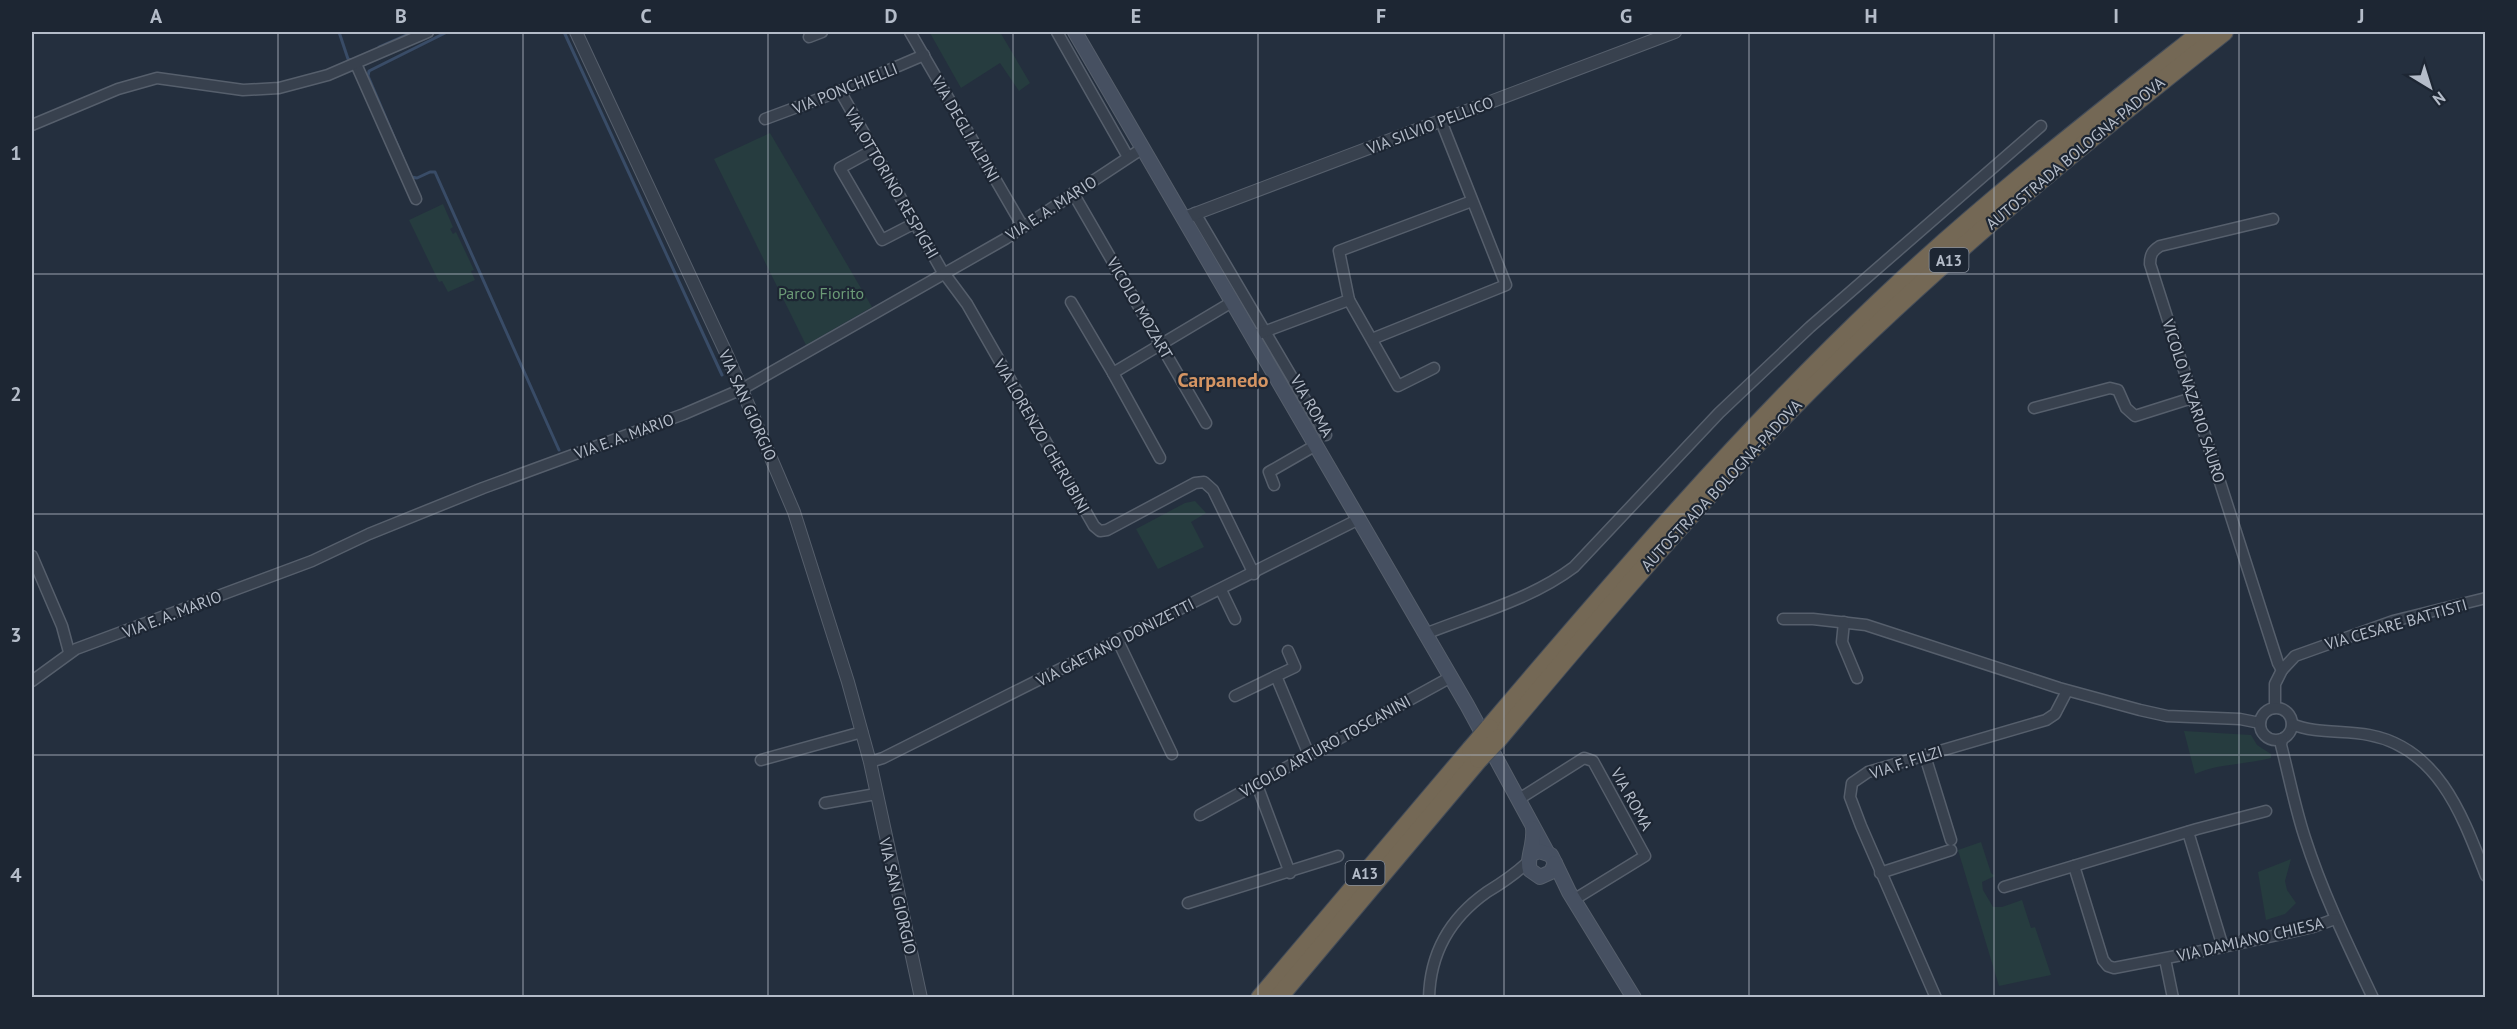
<svg xmlns="http://www.w3.org/2000/svg" width="2517" height="1029" font-family="'PT Sans',sans-serif">
	<style>
		.green { fill: #263c3f }
		.lines { fill: none; stroke-linecap: round; stroke-linejoin: round }
		.stream { stroke: #394c67; stroke-width: 3 }
		.minor-casing { stroke: #565f6c; stroke-width: 13 }
		.tertiary-casing { stroke: #565f6c; stroke-width: 14 }
		.secondary-casing { stroke: #565f6c; stroke-width: 16 }
		.motorway-casing { stroke: #434c59; stroke-width: 20 }
		.minor { stroke: #38414e; stroke-width: 10 }
		.tertiary { stroke: #38414e; stroke-width: 12 }
		.secondary { stroke: #465061; stroke-width: 14 }
		.motorway { stroke: #746855; stroke-width: 18 }
		.motorway-bridge-casing { stroke: #434c59; stroke-width: 20; stroke-linecap: butt }
		.motorway-bridge { stroke: #746855; stroke-width: 18 }
		.grid { fill: none; stroke: #b4bcc9; stroke-width: 1.5; stroke-opacity: 0.55 }
		.labels { text-anchor: middle; dominant-baseline: central; stroke-width: 4.5; stroke-linejoin: round; paint-order: stroke }
		.shield { fill: #1d2633; stroke: #878f9c; stroke-width: 1.5 }
		.shield-label { font-size: 15px; font-weight: bold; fill: #b4bcc9 }
		.street-label { font-size: 16px; fill: #b4bcc9; stroke: #1d2633 }
		.park-label { font-size: 16px; fill: #6b9a76; stroke: #1d2633 }
		.quarter-label { font-size: 20px; font-weight: bold; fill: #d59563; stroke: #1d2633 }
		.neatline { fill: none; stroke: #b4bcc9; stroke-width: 2 }
		.grid-label { font-size: 20px; text-anchor: middle; font-weight: bold; fill: #b4bcc9 }
	</style>
	<rect width="100%" height="100%" fill="#242f3e"/>
	<g class="green">
		<path d="M933,32H1000L1030,83L1019,91L1000,63L961,88L930,33Z"/>
		<path d="M770,133L872,307L806,345L714,159Z"/>
		<path d="M443,204L453,227L450,229L453,234L456,232L474,270L471,271L475,280L448,292L442,281L439,282L409,220Z"/>
		<path d="M1195,501L1206,513L1191,522L1204,547L1158,569L1136,529L1185,503Z"/>
		<path d="M2184,731L2251,735L2257,745L2271,754V758C2245,765 2220,763 2195,774Z"/>
		<path d="M1981,842L1991,873L1995,876L1982,882L1983,890L1993,907H2002L2022,900L2031,928L2035,927L2051,975L1999,986L1958,850Z"/>
		<path d="M2291,859L2285,881L2287,890L2296,903L2285,914L2266,920L2258,872Z"/>
	</g>
	<g class="lines">
		<g class="stream">
			<path d="M339,32L348,59L351,60"/>
			<path d="M447,32L369,71L368,76L411,177L417,178L430,172H435L559,450"/>
			<path d="M564,32L722,375"/>
			<path d="M379,47L413,32"/>
		</g>
		<defs>
			<g id="minor">
				<path d="M910,32L1023,227"/>
				<path d="M1057,32L1128,157"/>
				<path d="M809,37L822,32"/>
				<path d="M356,64L416,199"/>
				<path d="M840,91L941,269L967,304L1094,526L1100,531L1107,530L1195,483L1204,482L1213,490L1254,574"/>
				<path d="M765,119L840,91L924,55"/>
				<path d="M32,125L118,89L157,78L243,90L279,88L328,75L428,32"/>
				<path d="M873,150L840,168L882,240L915,223"/>
				<path d="M1073,193L1206,423"/>
				<path d="M1195,213L1326,435"/>
				<path d="M2273,219L2160,246C2152,251 2150,255 2150,264L2278,663L2282,670"/>
				<path d="M1349,300L1398,386L1434,368"/>
				<path d="M1071,302L1113,373"/>
				<path d="M1253,336L1349,300L1339,251L1472,201"/>
				<path d="M1372,339L1506,285L1441,121"/>
				<path d="M2034,408L2110,388L2118,390L2126,408L2135,416L2192,398"/>
				<path d="M1160,458L1113,373L1232,302"/>
				<path d="M1274,485L1269,472L1316,445"/>
				<path d="M32,556L62,626L69,652"/>
				<path d="M1221,590L1235,619"/>
				<path d="M1783,619H1813L1866,625L2059,688L2140,710L2167,716L2240,719L2260,723"/>
				<path d="M1844,622L1842,642L1857,678"/>
				<path d="M1425,634C1475,614 1530,600 1574,567L1719,413L1810,327L2041,126"/>
				<path d="M1118,641L1172,754"/>
				<path d="M1276,676L1295,667L1288,651"/>
				<path d="M32,681L76,649L312,561L369,534L483,488L684,414L742,389L1005,239L1143,148"/>
				<path d="M1235,696L1276,676L1309,755"/>
				<path d="M2275,708V684L2282,670L2295,656L2393,621L2486,598"/>
				<circle cx="2276" cy="724" r="16"/>
				<path d="M2292,724C2315,734 2345,730 2369,735C2439,748 2463,817 2486,876"/>
				<path d="M2282,739L2281,745C2289,776 2295,808 2305,838C2323,894 2348,945 2373,998"/>
				<path d="M1925,756L1951,840"/>
				<path d="M761,760L862,732"/>
				<path d="M870,762L883,758L1359,519"/>
				<path d="M1257,785L1290,873"/>
				<path d="M1519,799L1584,758L1593,761L1645,856L1575,899"/>
				<path d="M825,803L876,794"/>
				<path d="M1200,815L1451,677"/>
				<path d="M2188,832L2223,947"/>
				<path d="M2074,866L2103,960L2108,966L2114,968L2223,947L2313,927L2335,919"/>
				<path d="M1880,873L1951,850"/>
				<path d="M2004,887L2197,829L2266,811"/>
				<path d="M1188,903L1338,856"/>
				<path d="M2165,959L2173,998"/>
				<path d="M1429,998C1430,952 1450,918 1487,892C1502,883 1515,874 1528,862"/>
				<path d="M1936,998L1861,826L1850,797L1852,783L1868,772L2046,720L2055,714L2067,691"/>
			</g>
			<g id="tertiary">
				<path d="M576,32L727,355L794,512L848,682L870,762L921,998"/>
				<path d="M1184,218L1675,32"/>
			</g>
			<g id="secondary">
				<path d="M1075,32L1467,705L1547,852"/>
				<path d="M1532,854L1539,851L1551,855L1555,863L1551,872L1540,877L1530,870C1526,859 1535,844 1533,828"/>
				<path d="M1555,863L1569,892L1634,998"/>
			</g>
			<g id="motorway">
				<path d="M1489,728C1614,581 1739,435 1879,302C1981,205 2092,119 2202,32"/>
				<path d="M1499,738C1593,626 1687,514 1790,410C1924,273 2073,151 2224,32"/>
				<path d="M1260,998L1471,749"/>
				<path d="M1278,998L1479,759"/>
			</g>
		</defs>
		<use href="#minor" class="minor-casing"/>
		<use href="#tertiary" class="tertiary-casing"/>
		<use href="#secondary" class="secondary-casing"/>
		<use href="#motorway" class="motorway-casing"/>
		<use href="#minor" class="minor"/>
		<use href="#tertiary" class="tertiary"/>
		<use href="#secondary" class="secondary"/>
		<use href="#motorway" class="motorway"/>
		<defs>
			<g id="motorway-bridge">
				<path d="M1471,749L1489,728"/>
				<path d="M1479,759L1499,738"/>
			</g>
		</defs>
		<use href="#motorway-bridge" class="motorway-bridge-casing"/>
		<use href="#motorway-bridge" class="motorway-bridge"/>
	</g>
	<path class="grid" d="M278,32V998M523,32V998M768,32V998M1013,32V998M1258,32V998M1504,32V998M1749,32V998M1994,32V998M2239,32V998M32,274H2486M32,514H2486M32,755H2486"/>
	<g class="labels">
		<g class="shield">
			<rect x="1929.5" y="248" width="39" height="24" rx="4.5"/>
			<rect x="1345.5" y="861" width="39" height="24" rx="4.5"/>
		</g>
		<g class="shield-label">
			<text x="1949" y="260">A13</text>
			<text x="1365" y="873">A13</text>
		</g>
		<g class="street-label">
			<text transform="translate(845 88) rotate(-22)">VIA PONCHIELLI</text>
			<text transform="translate(1430 125) rotate(-21)">VIA SILVIO PELLICO</text>
			<text transform="translate(966 129) rotate(60)">VIA DEGLI ALPINI</text>
			<text transform="translate(2075 153) rotate(-40)">AUTOSTRADA BOLOGNA-PADOVA</text>
			<text transform="translate(892 183) rotate(60)">VIA OTTORINO RESPIGHI</text>
			<text transform="translate(1051 208) rotate(-33)">VIA E. A. MARIO</text>
			<text transform="translate(1140 308) rotate(60)">VICOLO MOZART</text>
			<text transform="translate(2194 401) rotate(72)">VICOLO NAZARIO SAURO</text>
			<text transform="translate(748 405) rotate(66)">VIA SAN GIORGIO</text>
			<text transform="translate(1312 406) rotate(60)">VIA ROMA</text>
			<text transform="translate(624 436) rotate(-20)">VIA E. A. MARIO</text>
			<text transform="translate(1042 436) rotate(60)">VIA LORENZO CHERUBINI</text>
			<text transform="translate(1721 485) rotate(-47)">AUTOSTRADA BOLOGNA-PADOVA</text>
			<text transform="translate(172 614) rotate(-21)">VIA E. A. MARIO</text>
			<text transform="translate(2396 624) rotate(-16)">VIA CESARE BATTISTI</text>
			<text transform="translate(1115 642) rotate(-27)">VIA GAETANO DONIZETTI</text>
			<text transform="translate(1325 746) rotate(-29)">VICOLO ARTURO TOSCANINI</text>
			<text transform="translate(1906 762) rotate(-18)">VIA F. FILZI</text>
			<text transform="translate(1632 799) rotate(61)">VIA ROMA</text>
			<text transform="translate(898 896) rotate(77)">VIA SAN GIORGIO</text>
			<text transform="translate(2250 939) rotate(-13)">VIA DAMIANO CHIESA</text>
		</g>
		<g class="park-label">
			<text x="821" y="293">Parco Fiorito</text>
		</g>
		<g class="quarter-label">
			<text x="1223" y="380">Carpanedo</text>
		</g>
	</g>
	<rect width="2517" height="1029" fill="none" stroke="#1d2633" stroke-width="66"/>
	<g transform="translate(2430 87) rotate(142)" stroke="#1d2633" stroke-width="4.5" paint-order="stroke">
	<path d="M0-4.5L10 22L0 15L-10 22Z" fill="#b4bcc9"/>
	<text y="-9" font-size="16" font-weight="bold" text-anchor="middle" fill="#b4bcc9">N</text>
	</g>
	<rect x="33" y="33" width="2451" height="963" class="neatline"/>
	<g class="grid-label">
		<text x="156" y="23">A</text>
		<text x="401" y="23">B</text>
		<text x="646" y="23">C</text>
		<text x="891" y="23">D</text>
		<text x="1136" y="23">E</text>
		<text x="1381" y="23">F</text>
		<text x="1626" y="23">G</text>
		<text x="1871" y="23">H</text>
		<text x="2116" y="23">I</text>
		<text x="2361" y="23">J</text>
		<text x="16" y="160">1</text>
		<text x="16" y="401">2</text>
		<text x="16" y="642">3</text>
		<text x="16" y="882">4</text>
	</g>
</svg>
